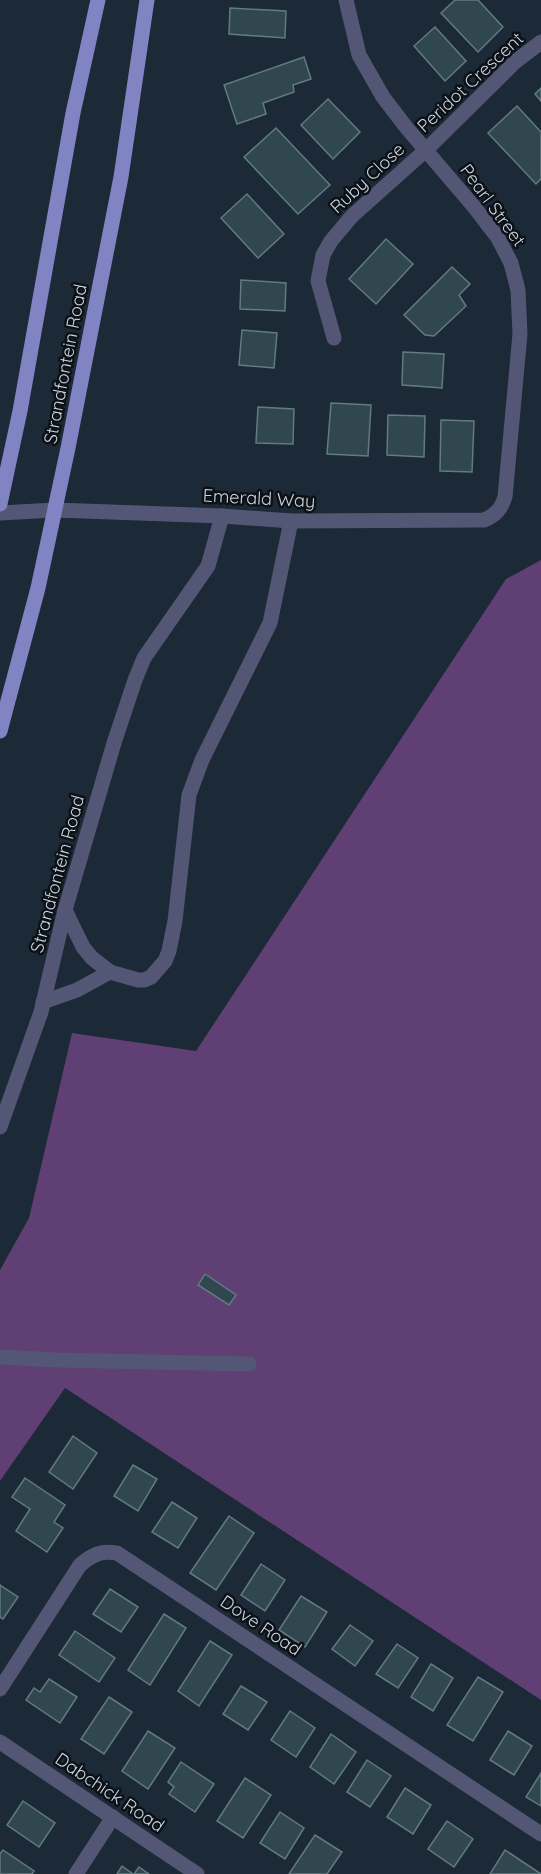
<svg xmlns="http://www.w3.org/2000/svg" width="541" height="1874" font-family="Quicksand,sans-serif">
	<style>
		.green { fill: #5f3f74 }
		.building { fill: #30474f; stroke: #627a82; stroke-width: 1.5 }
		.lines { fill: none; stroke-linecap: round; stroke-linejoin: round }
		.minor { stroke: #545675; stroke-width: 15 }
		.major { stroke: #8084c3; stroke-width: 15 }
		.labels { text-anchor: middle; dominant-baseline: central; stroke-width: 5; stroke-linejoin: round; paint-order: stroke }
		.street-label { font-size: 18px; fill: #cdd5de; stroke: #0b1117 }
	</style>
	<rect width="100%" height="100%" fill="#1c2936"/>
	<path class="green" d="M541,560V1700L65,1388L0,1481V1270L29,1218L72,1033L196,1051L506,579Z"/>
	<g class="building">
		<path d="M455,0H478L503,27L478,52L441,13Z"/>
		<path d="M230,8L286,11L285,38L229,34Z"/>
		<path d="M435,27L466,61L445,81L414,46Z"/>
		<path d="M304,57L311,79L293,85L294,92L263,103L266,114L237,124L224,85Z"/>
		<path d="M541,88V101L535,94Z"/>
		<path d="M328,99L360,132L333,159L301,125Z"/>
		<path d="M517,106L541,132V179L536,184L488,133Z"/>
		<path d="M276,128L330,185L298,214L244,157Z"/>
		<path d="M247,194L284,234L258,258L221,218Z"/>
		<path d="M386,239L413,264L376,304L349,279Z"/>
		<path d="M452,267L470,284L459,295L466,306L434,336L425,335L404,315Z"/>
		<path d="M241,280L286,283L285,311L240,309Z"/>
		<path d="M242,330L277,333L274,368L239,365Z"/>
		<path d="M403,352L444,354L442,388L402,385Z"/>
		<path d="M331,403L371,405L368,456L327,454Z"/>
		<path d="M258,407L294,409L293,444L256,443Z"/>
		<path d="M388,415L425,416L424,457L387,455Z"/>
		<path d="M441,420L474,421L472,472L440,471Z"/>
		<path d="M205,1274L236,1295L229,1305L198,1285Z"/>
		<path d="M73,1436L97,1453L73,1489L49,1472Z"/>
		<path d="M133,1465L157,1479L138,1511L114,1496Z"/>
		<path d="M25,1478L65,1505L54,1522L63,1528L47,1552L16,1531L30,1509L12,1497Z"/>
		<path d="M172,1502L197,1518L178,1548L152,1532Z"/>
		<path d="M229,1516L254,1533L216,1590L190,1573Z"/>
		<path d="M261,1564L285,1580L265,1611L241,1595Z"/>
		<path d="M0,1585L18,1597L3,1619L0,1617Z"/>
		<path d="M110,1589L138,1607L121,1632L93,1614Z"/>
		<path d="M301,1596L327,1612L305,1647L279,1630Z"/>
		<path d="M164,1614L186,1628L150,1685L128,1670Z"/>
		<path d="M350,1625L373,1641L355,1666L332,1649Z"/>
		<path d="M75,1631L115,1658L99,1682L59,1655Z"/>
		<path d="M210,1641L232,1655L199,1706L178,1691Z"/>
		<path d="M397,1644L418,1658L398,1688L376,1674Z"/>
		<path d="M431,1664L453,1678L433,1711L411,1697Z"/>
		<path d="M478,1677L503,1692L473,1741L447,1725Z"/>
		<path d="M49,1679L77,1697L60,1723L26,1700L34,1688L40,1692Z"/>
		<path d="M241,1686L267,1702L248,1730L223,1714Z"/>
		<path d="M109,1697L132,1712L104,1754L81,1739Z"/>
		<path d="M290,1711L315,1728L296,1757L271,1740Z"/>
		<path d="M148,1731L175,1748L148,1789L122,1771Z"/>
		<path d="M508,1731L532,1746L514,1775L490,1760Z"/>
		<path d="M331,1734L356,1752L334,1784L310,1767Z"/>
		<path d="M367,1760L391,1776L370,1807L347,1792Z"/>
		<path d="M181,1762L214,1784L195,1812L169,1794L174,1787L168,1782Z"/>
		<path d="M541,1773V1806L526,1797Z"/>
		<path d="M245,1778L271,1795L243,1838L217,1821Z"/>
		<path d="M405,1788L431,1805L413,1834L387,1817Z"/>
		<path d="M23,1801L55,1823L39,1847L7,1825Z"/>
		<path d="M280,1812L304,1828L285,1859L260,1843Z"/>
		<path d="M447,1821L473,1839L454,1867L428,1849Z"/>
		<path d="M315,1835L342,1852L327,1874H289Z"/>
		<path d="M3,1850L34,1871L32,1874H0V1854Z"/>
		<path d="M505,1850L541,1874H490Z"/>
		<path d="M122,1866L133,1874H117Z"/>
		<path d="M139,1867L149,1874H134Z"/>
	</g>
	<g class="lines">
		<g class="minor">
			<path d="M334,338L318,281L323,255L331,241L352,216L426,150L515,62L541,42"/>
			<path d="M0,513L55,510L222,516L291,521L484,520C496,515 501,509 505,497L520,334L518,290L511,263L498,238L475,208L406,127L383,97L359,55L346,0"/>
			<path d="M65,910L83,947L92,958L110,972L138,980H144L151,977L165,961L169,951L175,921L189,795L202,760L270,623L291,521"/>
			<path d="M43,1002L77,990L110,972"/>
			<path d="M0,1127L41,1012L65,910L114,743L135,680L144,658L208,566L222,516"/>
			<path d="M0,1357L56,1360L249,1364"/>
			<path d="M0,1689L80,1565C92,1555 101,1550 117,1553L541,1834"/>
			<path d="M0,1742L197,1874"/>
			<path d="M76,1874L113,1817"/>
		</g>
		<g class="major">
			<path d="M0,504L20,411L73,113L98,0"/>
			<path d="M0,731L38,588L68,448L121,177L147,0"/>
		</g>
	</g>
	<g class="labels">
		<g class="street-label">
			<text transform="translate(470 82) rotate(-43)">Peridot Crescent</text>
			<text transform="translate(367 178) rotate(-43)">Ruby Close</text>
			<text transform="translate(493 205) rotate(54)">Pearl Street</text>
			<text transform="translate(65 364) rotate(-79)">Strandfontein Road</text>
			<text transform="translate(259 498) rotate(3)">Emerald Way</text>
			<text transform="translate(57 874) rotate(-75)">Strandfontein Road</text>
			<text transform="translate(261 1625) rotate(34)">Dove Road</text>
			<text transform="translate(110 1792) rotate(34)">Dabchick Road</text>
		</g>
	</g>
</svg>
